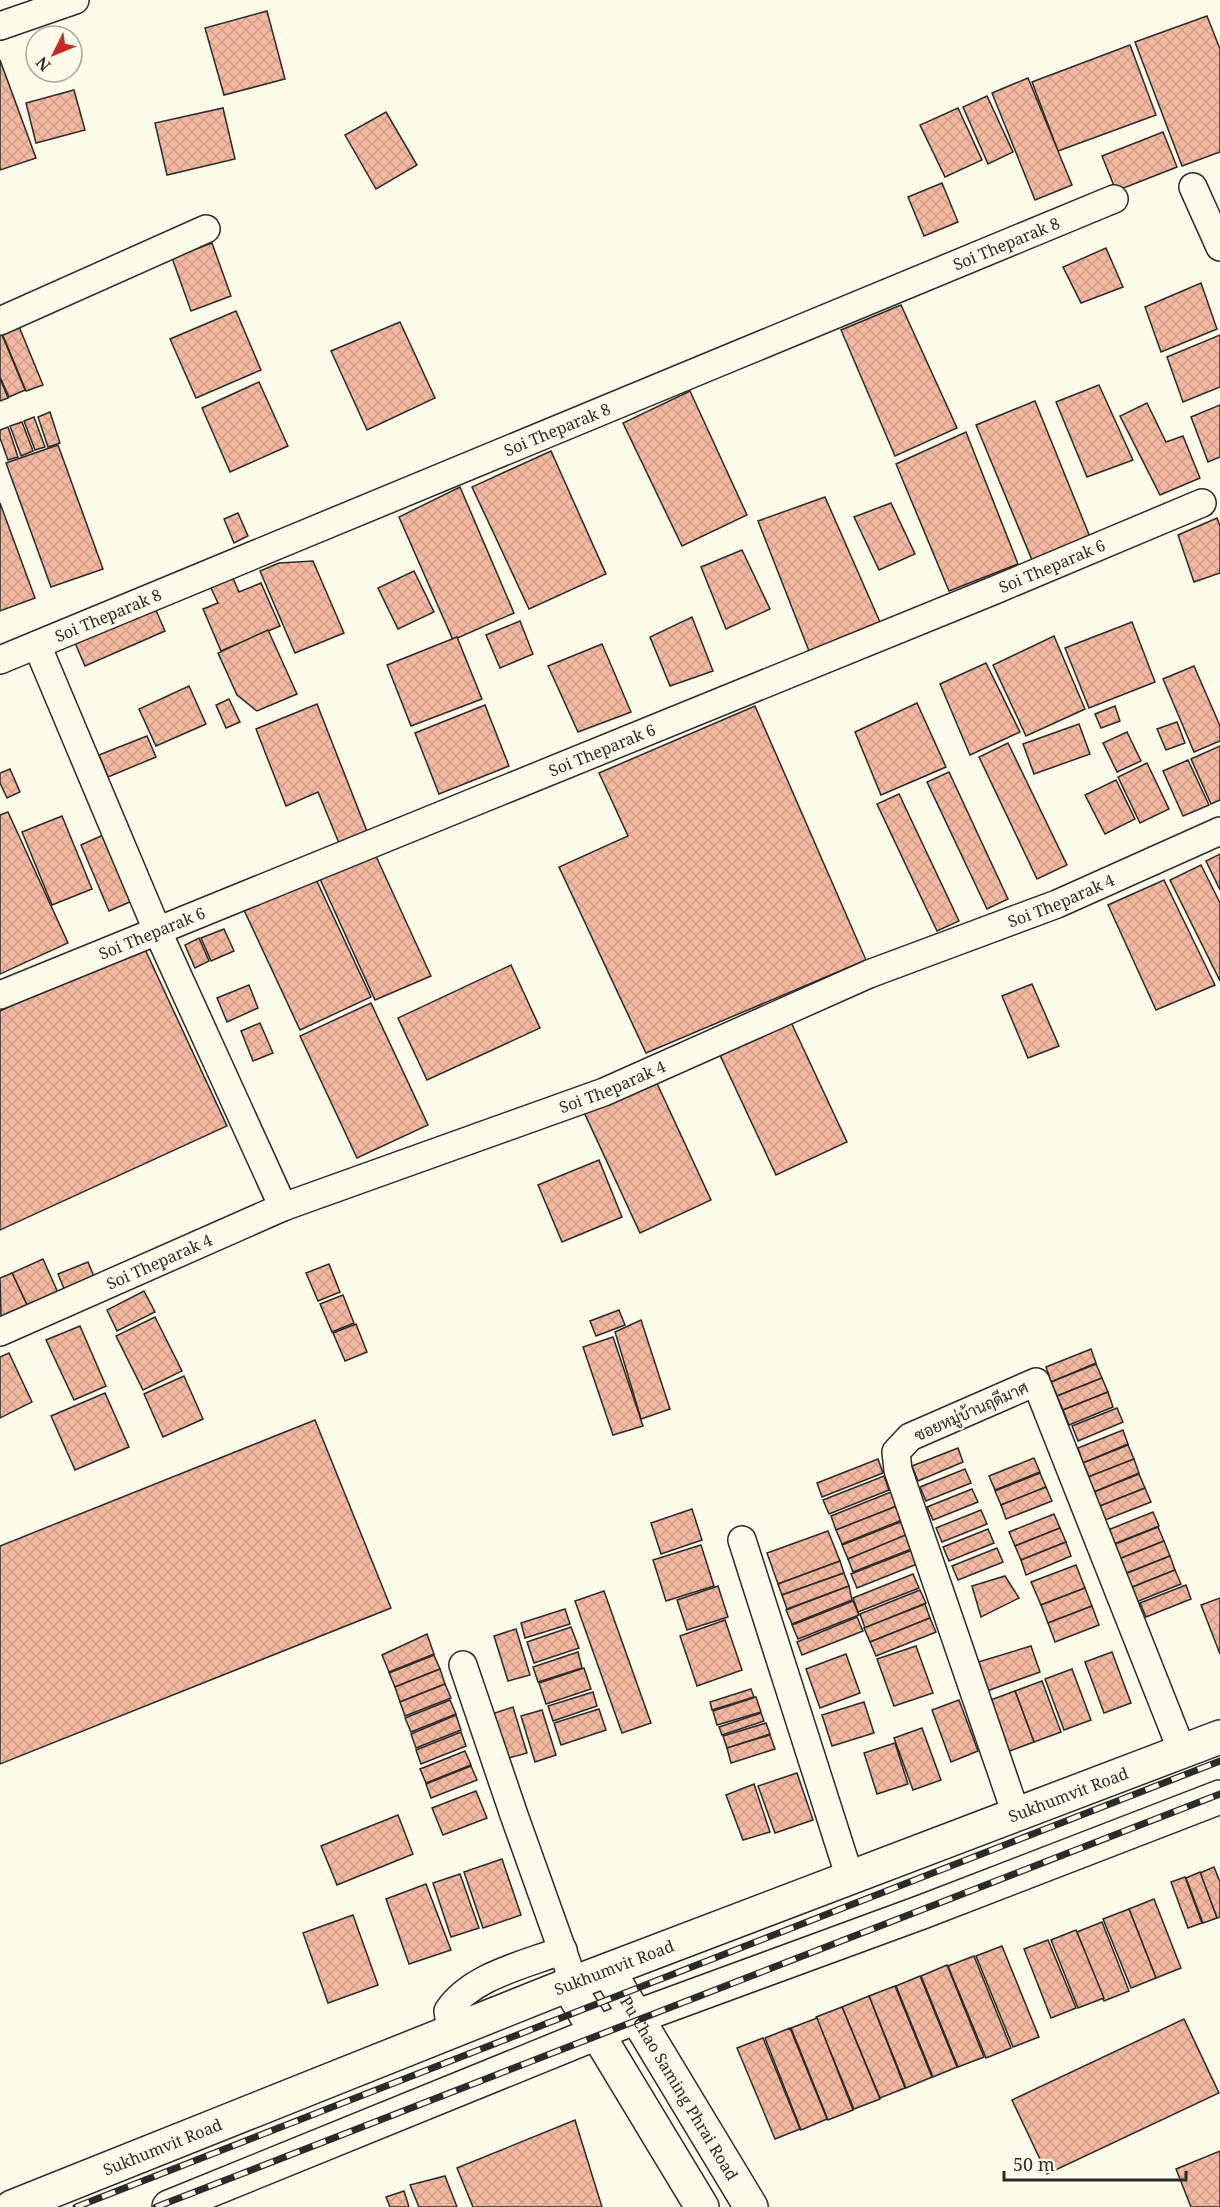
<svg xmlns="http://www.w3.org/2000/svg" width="1220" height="2207" font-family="'Noto Serif',Sarabun,serif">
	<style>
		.building { fill: url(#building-cross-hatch); stroke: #2b2b2b; stroke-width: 1.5 }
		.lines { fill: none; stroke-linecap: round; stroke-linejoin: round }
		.minor-casing { stroke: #2b2b2b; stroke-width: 30 }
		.major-casing { stroke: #2b2b2b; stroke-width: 36 }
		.highway-casing { stroke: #2b2b2b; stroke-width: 36 }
		.minor { stroke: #fdfbea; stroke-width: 27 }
		.major { stroke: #fdfbea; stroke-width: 33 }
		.highway { stroke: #fdfbea; stroke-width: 33 }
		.rail-casing { stroke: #2b2b2b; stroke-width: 7 }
		.rail { stroke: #fdfbea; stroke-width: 4.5; stroke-dasharray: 14; stroke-linecap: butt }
		.labels { text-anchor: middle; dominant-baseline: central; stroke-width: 4.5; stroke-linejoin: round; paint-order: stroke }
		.street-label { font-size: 16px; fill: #2b2b2b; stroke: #fdfbea }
	</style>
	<defs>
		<pattern id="building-cross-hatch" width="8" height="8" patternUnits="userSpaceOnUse" patternTransform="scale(1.5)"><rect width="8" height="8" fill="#f2b8a0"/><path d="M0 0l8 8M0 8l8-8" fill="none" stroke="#d09e8a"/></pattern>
	</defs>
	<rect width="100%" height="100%" fill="#fdfbea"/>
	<g class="building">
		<path d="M267,11L285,79L224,95L205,28Z"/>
		<path d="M1207,16L1220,49V152L1182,166L1135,42Z"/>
		<path d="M1130,45L1156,115L1058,151L1032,82Z"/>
		<path d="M0,60L36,158L0,170Z"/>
		<path d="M1028,78L1072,185L1035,200L992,93Z"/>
		<path d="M74,90L85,130L36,143L26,103Z"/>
		<path d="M987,96L1013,152L988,164L963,107Z"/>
		<path d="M223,108L235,159L167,175L155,123Z"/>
		<path d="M958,108L982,160L945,177L920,125Z"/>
		<path d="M386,112L417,165L376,189L345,135Z"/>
		<path d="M1163,132L1177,167L1116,191L1102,156Z"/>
		<path d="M942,183L958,222L924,236L908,197Z"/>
		<path d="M212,243L231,296L191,311L172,258Z"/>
		<path d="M1106,248L1123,287L1081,303L1063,267Z"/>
		<path d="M1201,283L1217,329L1161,352L1145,307Z"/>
		<path d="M901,305L957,428L895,456L841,330Z"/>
		<path d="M236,311L261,370L196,398L170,339Z"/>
		<path d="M400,322L435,398L367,430L331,351Z"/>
		<path d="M18,324L43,385L26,391L1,331Z"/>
		<path d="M0,330L25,390L9,397L0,377Z"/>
		<path d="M1220,335V387L1183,402L1167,357Z"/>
		<path d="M0,378L8,398L0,401Z"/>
		<path d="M259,382L288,446L230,472L202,408Z"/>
		<path d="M1099,385L1133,460L1087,477L1056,402Z"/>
		<path d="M690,391L747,515L682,546L623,423Z"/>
		<path d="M1035,401L1090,537L1032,560L976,425Z"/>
		<path d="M1147,403L1166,442L1183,436L1200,478L1160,495L1120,416Z"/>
		<path d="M1220,405V457L1208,462L1191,417Z"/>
		<path d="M50,412L60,443L48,447L38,417Z"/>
		<path d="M34,417L45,447L35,450L24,421Z"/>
		<path d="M22,422L33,451L21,456L10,426Z"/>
		<path d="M8,427L18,457L8,460L0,438V430Z"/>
		<path d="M966,432L1018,564L949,591L896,464Z"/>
		<path d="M58,445L103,569L51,587L6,463Z"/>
		<path d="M551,451L606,574L529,609L472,487Z"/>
		<path d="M460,487L514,613L453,640L399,517Z"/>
		<path d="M825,497L880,622L809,651L758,521Z"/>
		<path d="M0,503L35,598L0,611Z"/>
		<path d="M891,503L915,554L879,570L854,517Z"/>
		<path d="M238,513L248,536L234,543L224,519Z"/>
		<path d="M1217,518L1220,526V573L1194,582L1178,535Z"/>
		<path d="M742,550L770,609L726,629L701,567Z"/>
		<path d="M313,561L344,633L295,653L260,571L279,563Z"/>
		<path d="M414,571L434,612L398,629L378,588Z"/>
		<path d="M232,576L239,592L261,583L280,626L221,651L203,609L218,603L210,586Z"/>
		<path d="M155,608L165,631L85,666L75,643Z"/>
		<path d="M692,617L713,671L670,686L650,637Z"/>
		<path d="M520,621L533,654L500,668L486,635Z"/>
		<path d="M1132,622L1155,682L1089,708L1065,648Z"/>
		<path d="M268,630L297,694L257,711L237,695L218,653Z"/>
		<path d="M1054,636L1085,709L1026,736L993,665Z"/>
		<path d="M457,637L482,699L411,726L387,665Z"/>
		<path d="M602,644L631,712L578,732L548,666Z"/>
		<path d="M986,663L1020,732L970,755L940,684Z"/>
		<path d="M1194,666L1220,726V741L1194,752L1163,679Z"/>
		<path d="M189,686L206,724L156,746L139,709Z"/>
		<path d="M229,699L240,722L226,728L216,705Z"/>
		<path d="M917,703L946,767L881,795L855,732Z"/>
		<path d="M317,704L368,834L341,848L318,792L286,806L256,729Z"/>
		<path d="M485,705L509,766L439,794L415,733Z"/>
		<path d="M755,706L866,960L646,1053L559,867L628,836L599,773Z"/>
		<path d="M1115,706L1120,721L1101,728L1095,714Z"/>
		<path d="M1177,722L1185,743L1166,750L1157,729Z"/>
		<path d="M1079,724L1090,754L1034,774L1023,744Z"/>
		<path d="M1127,732L1141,761L1117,772L1103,743Z"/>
		<path d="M147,736L156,757L108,777L99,755Z"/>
		<path d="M1008,743L1067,865L1037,879L979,757Z"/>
		<path d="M1220,746V800L1211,804L1191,759Z"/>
		<path d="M1188,760L1209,805L1183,816L1163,771Z"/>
		<path d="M1147,763L1169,809L1140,823L1118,777Z"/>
		<path d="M10,769L20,792L7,798L0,783V773Z"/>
		<path d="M949,772L1008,899L987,909L927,782Z"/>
		<path d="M1116,780L1135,819L1105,834L1085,795Z"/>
		<path d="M899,794L959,921L937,931L877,804Z"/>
		<path d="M8,812L68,943L0,974V815Z"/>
		<path d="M62,816L92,889L52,905L22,832Z"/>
		<path d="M103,835L132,901L109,911L81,845Z"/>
		<path d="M375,854L431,976L375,1000L320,879Z"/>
		<path d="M1220,854V890L1206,861Z"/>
		<path d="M1201,865L1220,903V981L1170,880Z"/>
		<path d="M314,875L371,997L300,1030L243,908Z"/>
		<path d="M1164,880L1215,985L1156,1010L1108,905Z"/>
		<path d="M224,929L234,951L211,961L201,938Z"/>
		<path d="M199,938L209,961L195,968L185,945Z"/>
		<path d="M143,945L227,1126L0,1230V1011Z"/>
		<path d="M511,965L540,1028L427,1080L398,1018Z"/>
		<path d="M1032,984L1059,1046L1028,1058L1002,996Z"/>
		<path d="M249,985L258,1008L227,1022L217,998Z"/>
		<path d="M371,1003L428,1125L357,1158L300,1036Z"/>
		<path d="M790,1020L847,1142L776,1175L719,1053Z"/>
		<path d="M260,1023L273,1053L253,1061L241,1031Z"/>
		<path d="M654,1077L711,1200L640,1233L583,1110Z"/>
		<path d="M599,1160L622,1217L562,1242L538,1185Z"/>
		<path d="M43,1259L59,1295L27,1305L12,1273Z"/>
		<path d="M88,1262L95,1279L65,1291L58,1274Z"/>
		<path d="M329,1264L340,1292L318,1301L306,1273Z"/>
		<path d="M12,1273L27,1305L1,1317L0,1278Z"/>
		<path d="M144,1291L155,1312L117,1331L107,1310Z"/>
		<path d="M343,1295L354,1323L332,1332L320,1304Z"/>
		<path d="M619,1310L625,1325L596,1336L590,1321Z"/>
		<path d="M155,1317L182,1371L143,1390L116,1336Z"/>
		<path d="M641,1320L670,1409L641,1419L615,1332Z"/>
		<path d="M356,1324L367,1352L345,1361L333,1333Z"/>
		<path d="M80,1326L106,1386L74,1400L46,1340Z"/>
		<path d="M613,1337L643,1426L613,1435L583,1347Z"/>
		<path d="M1091,1349L1096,1363L1051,1382L1046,1367Z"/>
		<path d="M9,1353L32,1402L0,1418V1357Z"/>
		<path d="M1096,1364L1102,1378L1057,1396L1051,1382Z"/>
		<path d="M184,1376L203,1419L163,1437L144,1394Z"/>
		<path d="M1102,1378L1108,1392L1063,1410L1057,1396Z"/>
		<path d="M1108,1392L1113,1407L1069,1425L1063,1410Z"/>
		<path d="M105,1393L129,1447L75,1470L51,1416Z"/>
		<path d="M1117,1408L1123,1422L1078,1441L1072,1426Z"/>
		<path d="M315,1420L391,1608L0,1764V1546Z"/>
		<path d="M1123,1430L1128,1444L1083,1463L1078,1448Z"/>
		<path d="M1128,1445L1134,1459L1089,1477L1083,1463Z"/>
		<path d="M958,1448L963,1462L918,1481L912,1466Z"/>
		<path d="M1034,1458L1040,1472L995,1490L989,1476Z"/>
		<path d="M878,1459L883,1473L822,1497L817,1483Z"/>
		<path d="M1134,1459L1139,1473L1094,1492L1088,1477Z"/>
		<path d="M965,1469L971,1483L926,1501L920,1487Z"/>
		<path d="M1040,1473L1046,1487L1001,1505L995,1491Z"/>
		<path d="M1139,1474L1145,1488L1100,1506L1094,1492Z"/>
		<path d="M884,1476L889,1490L829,1514L823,1500Z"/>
		<path d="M1046,1487L1052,1501L1006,1519L1001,1505Z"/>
		<path d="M1145,1488L1151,1502L1105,1520L1100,1506Z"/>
		<path d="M972,1489L978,1502L933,1520L927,1507Z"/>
		<path d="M891,1492L897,1506L836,1530L831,1516Z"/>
		<path d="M897,1506L902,1520L842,1544L836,1530Z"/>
		<path d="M692,1509L702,1540L661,1554L651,1523Z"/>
		<path d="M981,1510L987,1524L942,1542L936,1528Z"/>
		<path d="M1153,1512L1159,1526L1114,1544L1108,1530Z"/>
		<path d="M1054,1514L1060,1528L1015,1546L1009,1532Z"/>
		<path d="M903,1521L908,1535L848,1559L842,1545Z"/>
		<path d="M1158,1527L1164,1541L1119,1559L1113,1545Z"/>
		<path d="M1060,1528L1066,1542L1021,1560L1015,1546Z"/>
		<path d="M988,1529L994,1543L949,1561L943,1547Z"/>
		<path d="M828,1531L840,1561L778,1584L767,1553Z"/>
		<path d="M908,1534L914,1548L853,1572L848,1559Z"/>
		<path d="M1164,1541L1170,1556L1124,1574L1119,1559Z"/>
		<path d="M1066,1542L1071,1556L1026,1575L1021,1560Z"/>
		<path d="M701,1545L714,1586L666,1601L653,1560Z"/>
		<path d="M997,1548L1003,1562L958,1580L952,1566Z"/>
		<path d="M912,1550L917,1564L857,1588L851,1574Z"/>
		<path d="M1170,1556L1175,1570L1130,1588L1125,1574Z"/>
		<path d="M840,1561L844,1573L782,1595L778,1584Z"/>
		<path d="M1076,1565L1085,1588L1041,1605L1031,1582Z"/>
		<path d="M1175,1570L1181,1584L1136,1602L1130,1588Z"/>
		<path d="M844,1573L849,1586L787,1609L782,1595Z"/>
		<path d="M913,1574L919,1588L858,1612L853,1598Z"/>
		<path d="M1005,1576L1019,1598L981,1617L972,1586Z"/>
		<path d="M1186,1585L1191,1599L1146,1617L1140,1603Z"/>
		<path d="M718,1586L728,1617L687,1630L677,1600Z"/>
		<path d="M849,1586L852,1600L792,1624L786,1610Z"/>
		<path d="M1085,1588L1092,1606L1048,1623L1041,1605Z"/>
		<path d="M920,1590L926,1603L865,1628L860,1614Z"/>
		<path d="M604,1591L651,1723L622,1733L575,1601Z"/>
		<path d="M1220,1598V1654L1201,1605Z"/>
		<path d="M853,1601L859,1615L798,1639L792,1625Z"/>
		<path d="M925,1604L930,1618L870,1642L864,1628Z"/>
		<path d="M1092,1606L1099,1625L1055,1642L1048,1623Z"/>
		<path d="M565,1609L570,1624L525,1638L521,1623Z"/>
		<path d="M857,1617L863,1631L802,1655L797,1642Z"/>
		<path d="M930,1618L936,1632L876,1656L870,1642Z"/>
		<path d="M725,1620L742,1670L697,1686L680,1636Z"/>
		<path d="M571,1627L579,1648L534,1663L527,1642Z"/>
		<path d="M516,1629L530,1675L508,1681L494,1636Z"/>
		<path d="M427,1634L434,1654L389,1672L382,1655Z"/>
		<path d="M916,1646L933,1693L894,1706L877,1659Z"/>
		<path d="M1031,1646L1040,1672L987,1691L975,1663Z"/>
		<path d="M578,1652L582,1668L538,1682L533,1667Z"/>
		<path d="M1112,1652L1131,1703L1104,1713L1085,1662Z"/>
		<path d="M846,1654L860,1693L820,1708L806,1669Z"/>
		<path d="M434,1655L440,1669L395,1687L389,1673Z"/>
		<path d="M584,1668L591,1689L546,1704L539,1683Z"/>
		<path d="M440,1669L445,1684L400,1702L395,1687Z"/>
		<path d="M1072,1669L1091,1720L1064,1730L1045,1679Z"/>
		<path d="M1042,1681L1061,1732L1034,1742L1015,1691Z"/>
		<path d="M445,1684L451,1698L405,1716L400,1702Z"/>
		<path d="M751,1689L754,1697L712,1710L710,1702Z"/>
		<path d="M1015,1691L1034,1742L1007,1752L988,1701Z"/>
		<path d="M593,1692L597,1706L553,1721L548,1706Z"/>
		<path d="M756,1697L761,1712L717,1725L713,1711Z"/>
		<path d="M450,1700L456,1714L411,1732L405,1718Z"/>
		<path d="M959,1700L978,1751L951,1762L932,1710Z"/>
		<path d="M864,1702L874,1733L832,1746L822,1715Z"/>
		<path d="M513,1707L527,1753L505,1759L492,1714Z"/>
		<path d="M599,1709L606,1730L561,1745L554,1723Z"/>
		<path d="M542,1710L556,1755L535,1762L521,1716Z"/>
		<path d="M761,1713L764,1721L722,1735L719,1727Z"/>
		<path d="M456,1715L461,1730L416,1748L411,1734Z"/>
		<path d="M766,1723L770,1734L727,1748L723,1736Z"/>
		<path d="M922,1728L941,1780L913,1790L894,1738Z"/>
		<path d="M461,1732L466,1746L421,1764L416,1750Z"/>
		<path d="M770,1735L775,1749L731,1763L727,1748Z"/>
		<path d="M895,1743L908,1784L877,1794L864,1753Z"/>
		<path d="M465,1751L471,1765L426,1783L420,1769Z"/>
		<path d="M471,1766L477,1780L431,1798L426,1784Z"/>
		<path d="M797,1773L813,1820L775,1833L758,1786Z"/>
		<path d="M754,1784L770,1832L743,1840L726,1795Z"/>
		<path d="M476,1791L487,1818L443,1835L432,1808Z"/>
		<path d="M398,1815L413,1854L337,1885L321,1846Z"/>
		<path d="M502,1859L521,1915L483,1928L464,1872Z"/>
		<path d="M1214,1867L1220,1882V1917L1217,1918L1200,1873Z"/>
		<path d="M1200,1872L1217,1918L1203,1923L1186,1878Z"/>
		<path d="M460,1874L479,1928L451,1937L433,1883Z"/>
		<path d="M1185,1877L1202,1923L1188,1928L1171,1882Z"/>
		<path d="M426,1884L451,1950L409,1964L386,1899Z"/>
		<path d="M1154,1899L1181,1968L1156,1978L1129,1909Z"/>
		<path d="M1129,1909L1156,1978L1131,1988L1103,1919Z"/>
		<path d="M353,1915L378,1985L328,2003L303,1933Z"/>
		<path d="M1102,1922L1129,1991L1104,2001L1077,1932Z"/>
		<path d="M1076,1930L1104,1998L1078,2008L1051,1940Z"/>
		<path d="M1048,1940L1076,2008L1051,2018L1024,1949Z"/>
		<path d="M1002,1946L1039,2037L1013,2047L976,1956Z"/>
		<path d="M974,1956L1011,2048L986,2058L948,1966Z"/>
		<path d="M947,1965L984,2057L958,2067L921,1976Z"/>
		<path d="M920,1976L957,2067L933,2077L896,1986Z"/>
		<path d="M895,1986L932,2077L906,2088L869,1996Z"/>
		<path d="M869,1996L905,2088L880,2098L842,2007Z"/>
		<path d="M842,2007L880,2099L854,2109L816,2017Z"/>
		<path d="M817,2018L853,2110L828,2120L791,2028Z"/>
		<path d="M1184,2019L1219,2093L1047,2174L1012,2100Z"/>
		<path d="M790,2028L827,2119L801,2130L765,2038Z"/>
		<path d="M763,2038L800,2129L775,2139L737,2048Z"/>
		<path d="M575,2120L602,2207H473L457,2168Z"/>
		<path d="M1220,2151V2207H1191L1176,2169Z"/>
		<path d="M445,2176L457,2207H419L410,2185Z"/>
		<path d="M404,2191L409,2207H390L386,2197Z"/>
	</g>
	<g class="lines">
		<defs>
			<g id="minor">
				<path d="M0,26L75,0"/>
				<path d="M1193,187L1220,247"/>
				<path d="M0,321L206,229"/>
				<path d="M37,645L157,930L283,1207"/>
				<path id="s1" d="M0,660L1114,199"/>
				<path id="s2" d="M0,995L995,590L1202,503"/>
				<path id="s3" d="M0,1332L283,1207L604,1092L869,974L1057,904L1220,831"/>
				<path d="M742,1540L850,1878"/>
				<path d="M463,1665L514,1815L574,1983"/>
				<path d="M1016,1814L898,1470L896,1452L910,1437L1036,1382L1182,1751"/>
				<path d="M451,2032L448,2011C471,1976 524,1965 563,1950"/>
			</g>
			<g id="major">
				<path id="s4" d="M608,1970L751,2207"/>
				<path d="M568,1985L702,2207"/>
			</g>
			<g id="highway">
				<path id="s5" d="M12,2207L568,1985L1220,1737"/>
				<path d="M169,2207L636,2017L922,1912L1220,1797"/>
			</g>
		</defs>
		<use href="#minor" class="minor-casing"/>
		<use href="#major" class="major-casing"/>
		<use href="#highway" class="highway-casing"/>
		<use href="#minor" class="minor"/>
		<use href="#major" class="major"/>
		<use href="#highway" class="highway"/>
		<defs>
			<g id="rail">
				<path d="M76,2207L1220,1761"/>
				<path d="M156,2207L1220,1794"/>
			</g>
		</defs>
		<use href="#rail" class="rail-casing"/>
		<use href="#rail" class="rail"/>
	</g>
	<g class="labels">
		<g class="street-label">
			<text stroke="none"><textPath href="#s1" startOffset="1089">Soi Theparak 8</textPath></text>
			<text stroke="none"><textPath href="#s1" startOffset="603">Soi Theparak 8</textPath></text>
			<text stroke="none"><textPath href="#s2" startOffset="1136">Soi Theparak 6</textPath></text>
			<text stroke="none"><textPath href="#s1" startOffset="117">Soi Theparak 8</textPath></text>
			<text stroke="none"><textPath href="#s2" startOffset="650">Soi Theparak 6</textPath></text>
			<text stroke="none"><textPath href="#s3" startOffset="1146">Soi Theparak 4</textPath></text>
			<text stroke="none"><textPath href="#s2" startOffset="164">Soi Theparak 6</textPath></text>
			<text stroke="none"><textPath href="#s3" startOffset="660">Soi Theparak 4</textPath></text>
			<text stroke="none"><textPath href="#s3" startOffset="174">Soi Theparak 4</textPath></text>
			<text transform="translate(971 1411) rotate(-24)">ซอยหมู่บ้านฤดีมาศ</text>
			<text stroke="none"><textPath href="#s5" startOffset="1134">Sukhumvit Road</textPath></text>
			<text stroke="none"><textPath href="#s5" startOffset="648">Sukhumvit Road</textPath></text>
			<text stroke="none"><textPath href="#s4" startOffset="138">Pu Chao Saming Phrai Road</textPath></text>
			<text stroke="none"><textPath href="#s5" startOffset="162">Sukhumvit Road</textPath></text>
		</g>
	</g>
	<g transform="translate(54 54) rotate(227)"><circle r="28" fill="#fdfbea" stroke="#a9a89e" stroke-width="1.5"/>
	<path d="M0-4.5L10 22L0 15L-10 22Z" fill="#c62828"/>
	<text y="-9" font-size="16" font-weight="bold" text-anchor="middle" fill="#2b2b2b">N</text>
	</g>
	<path d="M1004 2171v9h182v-9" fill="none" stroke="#2b2b2b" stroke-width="3"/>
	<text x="1013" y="2171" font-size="18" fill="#2b2b2b" stroke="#fdfbea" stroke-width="4.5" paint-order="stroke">50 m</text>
</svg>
